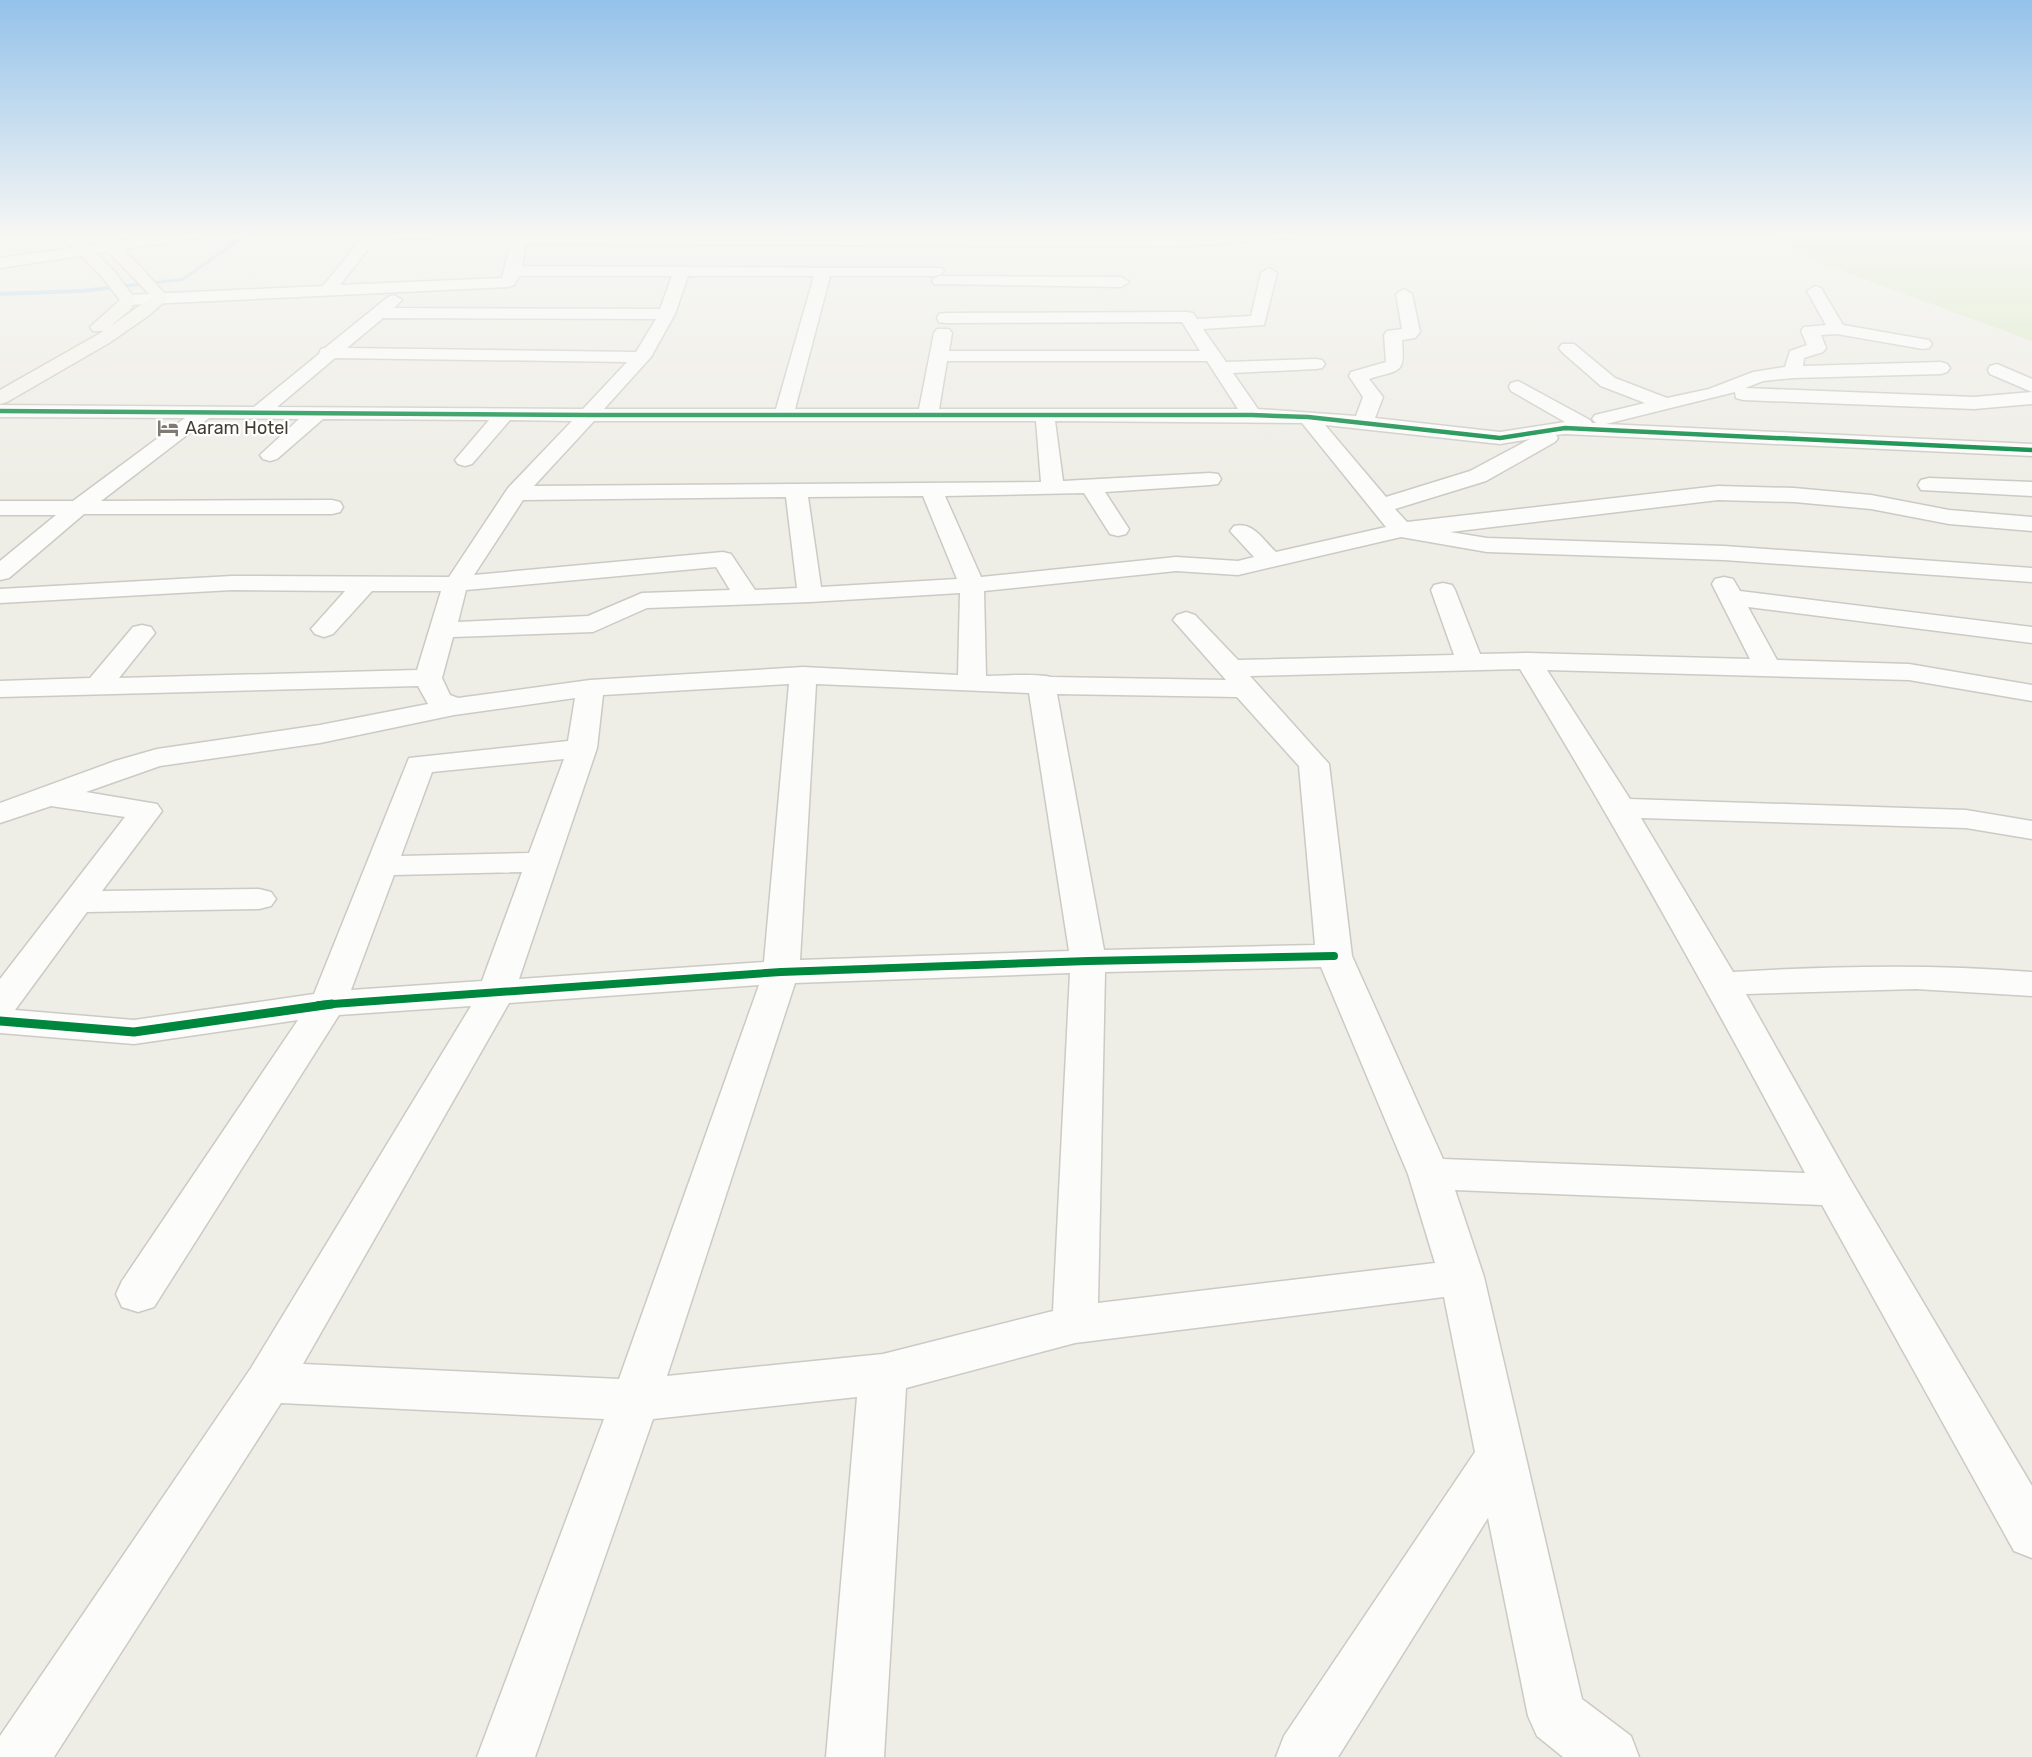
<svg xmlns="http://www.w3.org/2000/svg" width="2032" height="1757" font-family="Rubik,sans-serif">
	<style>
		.green { fill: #daeac6 }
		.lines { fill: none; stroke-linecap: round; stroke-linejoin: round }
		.stream { fill: #b6d6ed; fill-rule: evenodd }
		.street-casing { stroke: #cccac4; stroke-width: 3 }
		.secondary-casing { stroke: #cecabd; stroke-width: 3 }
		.street { fill: #fcfcfb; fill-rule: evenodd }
		.secondary { fill: #f6f4ed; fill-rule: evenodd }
		.cycleway-far2-casing { stroke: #fff; stroke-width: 7 }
		.cycleway-far1-casing { stroke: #fff; stroke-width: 11 }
		.cycleway-casing { stroke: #fff; stroke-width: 13 }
		.cycleway-far2 { stroke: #00873e; stroke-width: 4.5 }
		.cycleway-far1 { stroke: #00873e; stroke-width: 8 }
		.cycleway { stroke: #00873e; stroke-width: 9 }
		.labels { text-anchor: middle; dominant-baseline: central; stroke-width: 4.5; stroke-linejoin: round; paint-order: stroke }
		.far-poi-label { font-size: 18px; fill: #433e33; stroke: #fff; text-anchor: start }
	</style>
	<rect width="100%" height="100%" fill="#eeede6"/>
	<path class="green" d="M1767,234H2032V341L1815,261Z"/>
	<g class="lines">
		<path class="stream" d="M250,234H258L246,237L183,281L82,293L0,296V292L82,289L182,278L243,235Z"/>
		<defs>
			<g id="street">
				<path d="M170,234H205L198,238L0,268V258Z"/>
				<path d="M230,234H247L236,240L231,239L229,236Z"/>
				<path d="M365,234H441L434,238L375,240L340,285L502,278L513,234L1172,239L1238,234H1299L1292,238L1172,247L526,243L522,266L941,268L944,271L941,274L936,276H830L795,409H919L934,333L937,329H949L952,333L949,351H1200L1182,322L945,323L939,322L937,318L939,314L945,313L1187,312L1193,313L1197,319L1251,316L1261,273L1269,268L1277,273L1264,325L1203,329L1226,362L1316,359L1322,360L1325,364L1322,368L1316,369L1233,373L1258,409L1356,416L1363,397L1349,376L1351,372L1386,362L1384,335L1387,331L1402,329L1396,294L1404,289L1412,294L1420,332L1415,338L1402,340C1405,375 1401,369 1369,379L1383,397L1375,418L1500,432L1565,422L1511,391L1509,387L1511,383L1518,381L1590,420L1592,423H1596L1592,419L1595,415L1645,403L1601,386L1562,352L1559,348L1562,344H1574L1615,378L1667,398L1709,389L1753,372L1785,367L1790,351L1807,345L1801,331L1804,327L1826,325L1807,291L1815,286L1821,288L1843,325L1923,339L1929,340L1932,344L1929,348L1923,349L1837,334L1821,335L1826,348L1823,352L1804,358L1803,366L1941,362L1947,364L1950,368L1947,372L1941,374L1793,378L1763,381L1745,388L1974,397L2032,392V404L1974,409L1743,400L1736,398L1735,392L1606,424L2032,444V456L1565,434L1556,435L1558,438L1555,442L1486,481L1395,509L1407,522L1718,486L1794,488L1871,495L1949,510L2032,517V531L1949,524L1871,509L1794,502L1718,500L1450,532L1487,538L1724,546L2032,568V582L1724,560L1487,552L1401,537L1238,575L1176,571L984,591L986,676C1004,676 1034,673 1051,677L1226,680L1173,620L1177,615L1186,612L1195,615L1238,660L1454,655L1431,590L1434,585L1443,583L1452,585L1455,590L1480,654L1528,653L1750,659L1712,584L1715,579L1724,577L1733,579L1740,591L2032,627V643L1748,607L1777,660L1909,664L2032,685V701L1909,680L1547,670L1630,799L1966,810L2032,821V839L1966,828L1641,818L1733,972C1833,966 1932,964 2032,972V996L1916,989L1746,994L1850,1179L2032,1486V1558L2014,1551L1822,1205L1455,1190L1484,1277L1582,1699L1631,1736L1639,1757H1563L1537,1736L1528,1716L1488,1518L1338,1757H1276L1284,1736L1475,1452L1444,1297L1075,1343L906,1388L884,1757H826L857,1397L653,1419L535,1757H477L604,1419L281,1403L54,1757H0V1736L251,1368L471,1006L339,1015L154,1307L138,1312L122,1307L116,1294L122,1281L298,1020L134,1044L0,1033V979L125,817L51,806L0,823V803L115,761L157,749L320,725L428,704L418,686L0,697V681L90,678L133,627L142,625L151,627L155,633L119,678L417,670L441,591H372L333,634L324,637L315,634L311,629L345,591L232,590L0,603V589L232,576L449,577L508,488L572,421L510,420L472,464L465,466L458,464L455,460L489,420L323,419L277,459L270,461L263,459L260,455L299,419L209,418L101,501L332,500L340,502L343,507L340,512L332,514H84L9,578L0,580V561L56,515H0V501H73L185,418L0,417V405L254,407L319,354L321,349L325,348L388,297L394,295L402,300L394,308L660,309L672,276H519L514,285L508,287L128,305L120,300L128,295L323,286ZM688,276H814L776,409H604L651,357L675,314ZM383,318L656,319L636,352L347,348ZM335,358L627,362L583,409L277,407ZM947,361H1207L1238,409H939ZM594,421H1036L1041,482L534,486ZM1055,421L1302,423L1386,527L1276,552C1263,540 1253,521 1234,526L1230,531L1254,557L1238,561L1176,557L981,577L945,496L1084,493L1110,534L1118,536L1126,534L1129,529L1105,492L1210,485L1218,484L1221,479L1218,474L1210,473L1063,481ZM1325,425L1500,444L1530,439L1470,471L1386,497ZM923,496L957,579L821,587L808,497ZM786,497L797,588L755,590L731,554L723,552L474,575L523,500ZM716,567L730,590L642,593L588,616L458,622L466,590ZM960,593L958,675L803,667L590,680L458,698L450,695L442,678L453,637L593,632L647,608L810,602ZM1520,669C1621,835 1714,1002 1805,1173L1443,1159L1352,956L1329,764L1250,676ZM789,684L764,962L519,979L597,748L603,695ZM816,684L1029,693L1069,951L800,960ZM1057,694L1237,697L1299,766L1315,945L1104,950ZM575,698L568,741L409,758L314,994L134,1020L15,1010L87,912L259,909L271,906L276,899L271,892L259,889L102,891L162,811L157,804L86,792L160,766L320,743L454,715ZM564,759L529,853L401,856L432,772ZM522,872L482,981L351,990L394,875ZM1321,967L1408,1174L1435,1263L1098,1303L1105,972ZM1070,973L1053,1311L883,1354L667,1376L795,983ZM759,985L619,1379L303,1364L509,1003Z"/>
				<path d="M940,276L1121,277L1129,282L1121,287L934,284L932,281L934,278Z"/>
				<path d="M1997,364L2032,379V392L1990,374L1988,370L1990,366Z"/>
				<path d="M1929,478L2032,482V496L1921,490L1918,485L1921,480Z"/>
			</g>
			<path id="secondary" d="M61,234H76L114,271L136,300L130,310L108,328L152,297L91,234H107L117,242L169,298L148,316L109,343L7,402L0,404V390L104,331H93L90,327L120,300L102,277Z"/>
		</defs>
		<use href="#street" class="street-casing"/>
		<use href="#secondary" class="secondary-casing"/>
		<use href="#street" class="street"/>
		<use href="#secondary" class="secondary"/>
		<defs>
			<path id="cycleway-far2" d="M0,411L590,415H1252L1308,417L1500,438L1565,428L2032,450"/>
			<path id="cycleway-far1" d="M319,1005L781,972L1088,961L1334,956"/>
			<path id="cycleway" d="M0,1021L134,1032L332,1004"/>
		</defs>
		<use href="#cycleway-far2" class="cycleway-far2-casing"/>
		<use href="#cycleway-far1" class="cycleway-far1-casing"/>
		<use href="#cycleway" class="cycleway-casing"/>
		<use href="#cycleway-far2" class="cycleway-far2"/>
		<use href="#cycleway-far1" class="cycleway-far1"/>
		<use href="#cycleway" class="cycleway"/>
	</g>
	<linearGradient id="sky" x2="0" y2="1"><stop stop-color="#94c2ea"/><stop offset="0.49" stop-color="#f7f7f4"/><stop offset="1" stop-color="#f7f7f4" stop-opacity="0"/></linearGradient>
	<rect width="2032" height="480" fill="url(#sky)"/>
	<defs>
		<symbol id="hotel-bare" viewBox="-9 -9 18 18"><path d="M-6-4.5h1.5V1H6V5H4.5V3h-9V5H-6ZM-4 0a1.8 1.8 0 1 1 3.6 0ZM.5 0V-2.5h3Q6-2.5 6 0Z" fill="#7f7b72" stroke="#fff" stroke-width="2.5" paint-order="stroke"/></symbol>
	</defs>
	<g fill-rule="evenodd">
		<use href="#hotel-bare" x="153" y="413" width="30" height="30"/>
	</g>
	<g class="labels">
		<g class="far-poi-label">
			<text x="185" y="428">Aaram Hotel</text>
		</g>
	</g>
</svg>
